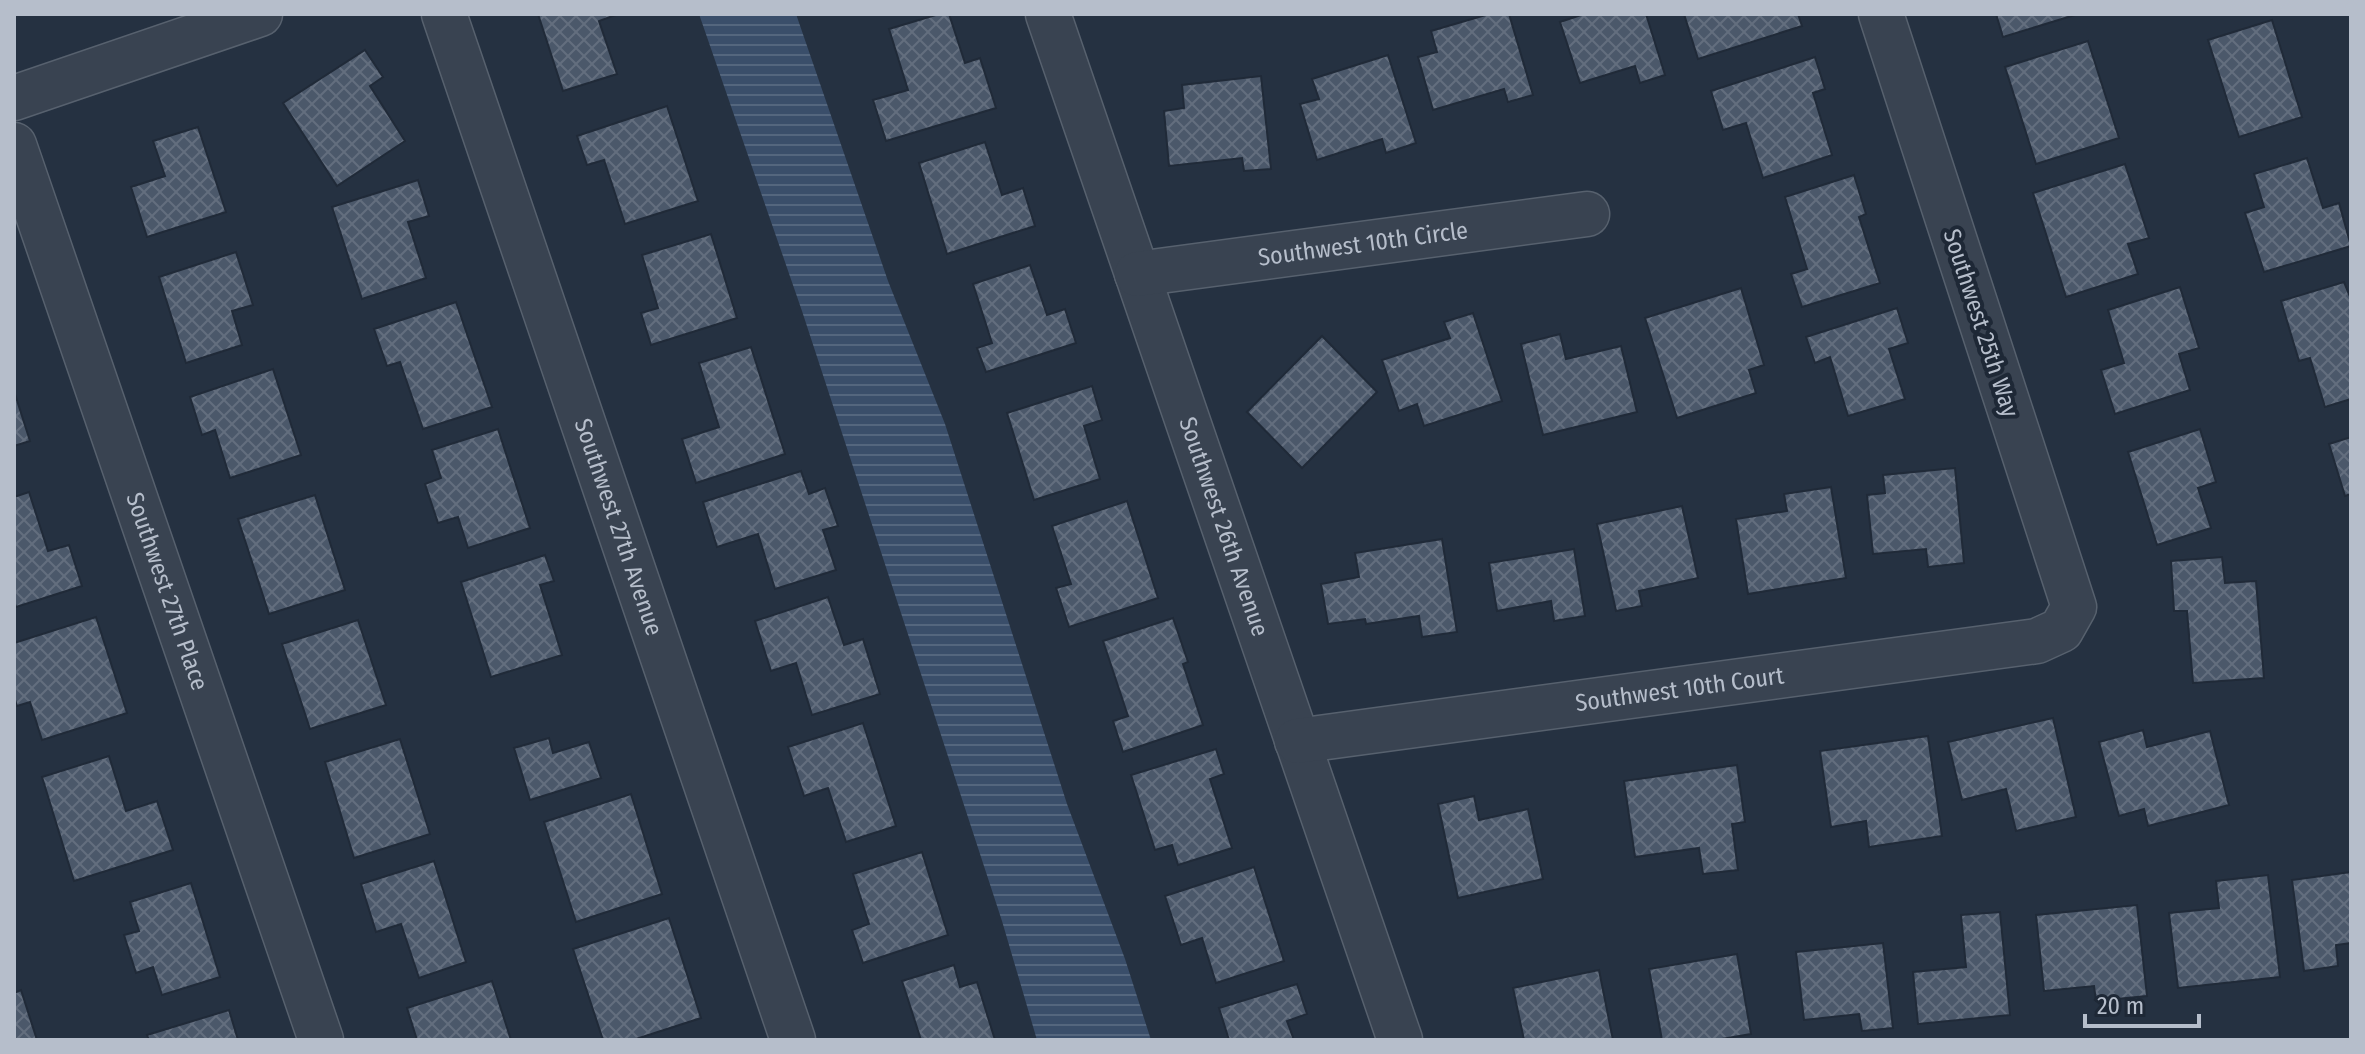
<svg xmlns="http://www.w3.org/2000/svg" width="2365" height="1054" font-family="'Fira Sans Condensed',sans-serif">
	<style>
		.water { fill: url(#water-rules) }
		.building { fill: url(#building-cross-hatch); stroke: #202a38; stroke-width: 2 }
		.lines { fill: none; stroke-linecap: round; stroke-linejoin: round }
		.minor-casing { stroke: #57616e; stroke-width: 47 }
		.minor { stroke: #394351; stroke-width: 44 }
		.labels { text-anchor: middle; dominant-baseline: central; stroke-width: 8; stroke-linejoin: round; paint-order: stroke }
		.street-label { font-size: 24px; fill: #b6becb; stroke: #1e2836 }
	</style>
	<defs>
		<pattern id="water-rules" width="6" height="5" patternUnits="userSpaceOnUse" patternTransform="scale(2)"><rect width="6" height="5" fill="#3a4e6a"/><path d="M0 2.5h6" fill="none" stroke="#54667e"/></pattern>
		<pattern id="building-cross-hatch" width="8" height="8" patternUnits="userSpaceOnUse" patternTransform="scale(2)"><rect width="8" height="8" fill="#4b586a"/><path d="M0 0l8 8M0 8l8-8" fill="none" stroke="#636e7e"/></pattern>
	</defs>
	<rect width="100%" height="100%" fill="#253141"/>
	<path class="water" d="M699,14H796L888,281L945,424L1067,804L1125,959L1151,1040H1037L1002,921L802,311Z"/>
	<g class="building">
		<path d="M538,14H618L599,21L617,74L563,91Z"/>
		<path d="M939,14H949L965,63L980,58L996,108L886,141L873,100L908,90L889,29Z"/>
		<path d="M1489,14H1509L1533,95L1508,102L1504,89L1433,110L1418,57L1437,52L1431,31Z"/>
		<path d="M1584,14H1646L1665,75L1640,83L1635,66L1580,83L1560,22Z"/>
		<path d="M1684,14H1798L1802,26L1698,59Z"/>
		<path d="M1996,14H2078L2003,37Z"/>
		<path d="M2272,20L2302,117L2239,137L2208,40Z"/>
		<path d="M2088,41L2119,138L2036,164L2005,67Z"/>
		<path d="M365,50L383,77L370,86L405,141L337,186L283,103Z"/>
		<path d="M1388,55L1416,143L1386,153L1382,139L1317,160L1300,104L1319,99L1312,79Z"/>
		<path d="M1815,57L1825,89L1813,93L1832,155L1763,178L1746,123L1723,130L1711,91Z"/>
		<path d="M1261,76L1271,169L1244,171L1242,158L1169,166L1164,111L1184,108L1182,85Z"/>
		<path d="M667,106L698,201L625,224L604,160L587,165L577,136Z"/>
		<path d="M198,127L226,212L147,237L131,187L165,176L153,141Z"/>
		<path d="M985,142L1002,195L1023,188L1035,226L947,254L919,163Z"/>
		<path d="M2307,158L2323,208L2339,203L2351,246L2264,272L2245,213L2264,207L2254,174Z"/>
		<path d="M2125,164L2149,238L2128,244L2138,274L2066,297L2033,193Z"/>
		<path d="M1854,175L1866,214L1859,217L1880,283L1802,307L1791,274L1807,269L1785,197Z"/>
		<path d="M418,180L429,216L408,222L426,278L362,299L332,207Z"/>
		<path d="M711,234L737,318L651,345L641,313L658,308L642,255Z"/>
		<path d="M236,252L253,305L232,311L242,345L186,363L159,277Z"/>
		<path d="M1030,265L1047,315L1065,309L1076,343L986,372L977,348L992,343L973,284Z"/>
		<path d="M2344,282L2351,299V399L2325,407L2310,358L2299,361L2281,301Z"/>
		<path d="M2180,287L2199,348L2179,354L2190,390L2115,414L2101,370L2124,363L2108,310Z"/>
		<path d="M1741,288L1764,365L1749,370L1756,393L1677,418L1645,318Z"/>
		<path d="M456,302L492,407L423,429L400,362L387,366L374,329Z"/>
		<path d="M1897,308L1908,343L1889,349L1905,399L1848,416L1830,357L1815,363L1806,337Z"/>
		<path d="M1473,313L1502,401L1424,426L1417,404L1399,411L1382,360L1450,338L1444,322Z"/>
		<path d="M1560,334L1566,359L1621,346L1637,412L1543,435L1521,344Z"/>
		<path d="M1322,336L1377,392L1302,468L1247,412Z"/>
		<path d="M751,347L785,454L696,483L682,439L719,427L699,363Z"/>
		<path d="M273,369L301,455L230,478L215,430L202,435L190,397Z"/>
		<path d="M1092,386L1102,420L1084,426L1100,479L1034,500L1007,413Z"/>
		<path d="M14,391L30,441L14,446Z"/>
		<path d="M498,429L530,528L468,548L458,517L438,523L425,484L441,478L432,450Z"/>
		<path d="M2200,429L2216,482L2198,488L2211,528L2157,545L2128,452Z"/>
		<path d="M2351,437V494L2345,496L2329,444Z"/>
		<path d="M1955,468L1964,563L1928,567L1926,549L1873,554L1867,495L1885,493L1883,475Z"/>
		<path d="M801,471L809,494L825,488L838,526L823,530L836,570L775,589L758,534L717,547L703,502Z"/>
		<path d="M1831,487L1846,578L1748,594L1736,519L1787,511L1784,494Z"/>
		<path d="M29,492L48,551L69,545L82,586L16,607L14,601V497Z"/>
		<path d="M315,495L345,590L269,614L238,519Z"/>
		<path d="M1127,501L1158,598L1069,627L1056,588L1071,584L1052,526Z"/>
		<path d="M1682,506L1698,578L1639,591L1642,606L1616,611L1597,524Z"/>
		<path d="M1442,539L1457,632L1422,637L1419,616L1366,624L1365,619L1328,624L1321,584L1359,577L1355,553Z"/>
		<path d="M1574,549L1585,616L1554,621L1551,601L1497,611L1489,563Z"/>
		<path d="M545,555L554,581L540,585L562,655L491,677L461,582Z"/>
		<path d="M2222,557L2225,583L2256,581L2264,678L2193,683L2187,611H2174L2171,561Z"/>
		<path d="M828,597L844,645L863,639L880,694L812,715L796,663L771,671L755,621Z"/>
		<path d="M96,617L127,713L42,740L30,702L17,706L14,697V643Z"/>
		<path d="M1173,618L1188,662L1183,664L1203,725L1123,752L1113,721L1128,716L1103,641Z"/>
		<path d="M358,620L386,705L310,729L282,644Z"/>
		<path d="M2053,718L2076,817L2016,831L2006,789L1962,800L1948,742Z"/>
		<path d="M863,723L896,826L846,842L828,788L804,796L788,747Z"/>
		<path d="M2143,730L2147,747L2210,731L2229,805L2148,826L2144,809L2119,816L2099,742Z"/>
		<path d="M1928,736L1942,836L1869,847L1866,821L1831,827L1820,751Z"/>
		<path d="M549,738L553,753L589,742L601,778L530,800L514,748Z"/>
		<path d="M400,739L430,834L354,858L325,762Z"/>
		<path d="M1216,749L1224,774L1210,779L1232,848L1178,865L1172,845L1155,850L1131,775Z"/>
		<path d="M109,756L126,811L157,801L173,850L74,881L42,777Z"/>
		<path d="M1737,765L1745,822L1732,824L1738,870L1703,874L1699,848L1635,857L1624,781Z"/>
		<path d="M631,794L662,894L576,922L544,822Z"/>
		<path d="M1474,796L1479,820L1528,809L1543,879L1458,898L1438,804Z"/>
		<path d="M922,852L948,935L863,963L852,930L869,924L853,874Z"/>
		<path d="M434,861L466,962L419,978L401,924L376,932L361,884Z"/>
		<path d="M1254,867L1284,961L1216,983L1202,938L1181,945L1165,896Z"/>
		<path d="M2351,872V943L2336,945L2338,966L2304,971L2292,880Z"/>
		<path d="M2268,875L2280,977L2178,988L2169,913L2219,908L2216,881Z"/>
		<path d="M191,883L220,977L162,995L153,967L136,973L124,935L139,931L130,902Z"/>
		<path d="M2137,905L2147,996L2096,1001L2094,986L2044,991L2036,915Z"/>
		<path d="M2000,912L2010,1015L1918,1024L1913,972L1966,967L1961,915Z"/>
		<path d="M669,918L701,1018L633,1040H603L573,949Z"/>
		<path d="M1883,943L1893,1028L1862,1031L1859,1014L1804,1020L1796,952Z"/>
		<path d="M1737,954L1751,1034L1716,1040H1662L1649,969Z"/>
		<path d="M954,965L960,987L977,982L995,1040H921L902,981Z"/>
		<path d="M1599,970L1613,1040H1524L1513,988Z"/>
		<path d="M492,981L511,1040H417L407,1008Z"/>
		<path d="M1297,984L1307,1014L1287,1021L1294,1040H1229L1219,1008Z"/>
		<path d="M21,990L37,1040H14V993Z"/>
		<path d="M229,1010L238,1040H149L147,1035Z"/>
	</g>
	<g class="lines">
		<defs>
			<g id="minor">
				<path id="s1" d="M444,14L793,1040"/>
				<path id="s2" d="M1048,14L1400,1040"/>
				<path d="M14,98L260,14"/>
				<path id="s3" d="M14,145L321,1040"/>
				<path id="s4" d="M1137,274L1587,214"/>
				<path id="s5" d="M1297,741L2037,641L2061,630L2074,607L1881,14"/>
			</g>
		</defs>
		<use href="#minor" class="minor-casing"/>
		<use href="#minor" class="minor"/>
	</g>
	<g class="labels">
		<g class="street-label">
			<text stroke="none"><textPath href="#s4" startOffset="228">Southwest 10th Circle</textPath></text>
			<text transform="translate(1981 323) rotate(72)">Southwest 25th Way</text>
			<text stroke="none"><textPath href="#s1" startOffset="542">Southwest 27th Avenue</textPath></text>
			<text stroke="none"><textPath href="#s2" startOffset="542">Southwest 26th Avenue</textPath></text>
			<text stroke="none"><textPath href="#s3" startOffset="472">Southwest 27th Place</textPath></text>
			<text stroke="none"><textPath href="#s5" startOffset="386">Southwest 10th Court</textPath></text>
		</g>
	</g>
	<rect width="2365" height="1054" fill="none" stroke="#b6becb" stroke-width="32"/>
	<path d="M2085 1014v12h114v-12" fill="none" stroke="#b6becb" stroke-width="4"/>
	<text x="2097" y="1014" font-size="24" fill="#b6becb" stroke="#1e2836" stroke-width="6" paint-order="stroke">20 m</text>
</svg>
